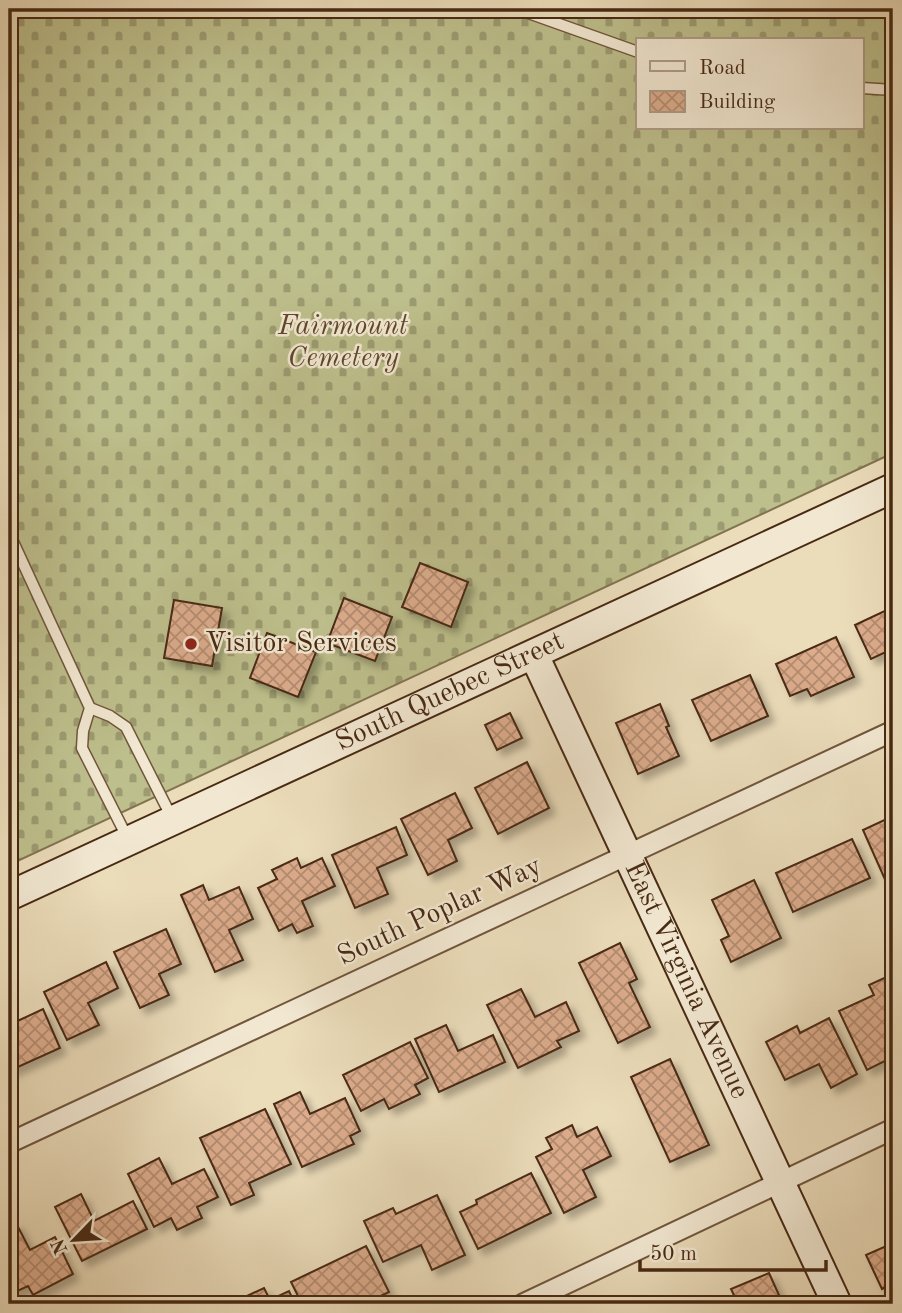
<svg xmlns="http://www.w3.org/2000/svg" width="902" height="1313" font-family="'Old Standard TT',serif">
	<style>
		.cemetery { fill: url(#cemetery-stones); stroke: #827450; stroke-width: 2; fill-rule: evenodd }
		.building { fill: url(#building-cross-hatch); stroke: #482913; stroke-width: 2; filter: url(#shadow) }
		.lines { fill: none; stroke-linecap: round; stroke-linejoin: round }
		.lane-casing { stroke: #71563d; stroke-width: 13 }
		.street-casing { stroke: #71563d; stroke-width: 23 }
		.secondary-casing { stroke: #482913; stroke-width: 32 }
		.lane { stroke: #f2e8d2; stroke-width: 10 }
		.street { stroke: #f2e8d2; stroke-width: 19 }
		.secondary { stroke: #f2e8d2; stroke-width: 28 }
		.poi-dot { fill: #8f2418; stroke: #f2e8d2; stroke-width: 2.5 }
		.labels { text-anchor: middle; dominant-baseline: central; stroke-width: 5; stroke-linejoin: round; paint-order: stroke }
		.park-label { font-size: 28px; font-style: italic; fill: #5f472b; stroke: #f2e8d2 }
		.poi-label { font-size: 28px; fill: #482913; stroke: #f2e8d2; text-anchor: start }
		.street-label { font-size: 28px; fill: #482913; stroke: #f2e8d2 }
	</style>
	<defs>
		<pattern id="cemetery-stones" width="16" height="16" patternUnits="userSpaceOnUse" patternTransform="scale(1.75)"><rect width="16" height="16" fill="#bdbf8c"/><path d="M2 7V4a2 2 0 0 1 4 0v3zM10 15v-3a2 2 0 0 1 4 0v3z" fill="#9c9b71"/></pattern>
		<pattern id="building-cross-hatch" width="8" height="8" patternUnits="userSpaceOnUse" patternTransform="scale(1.75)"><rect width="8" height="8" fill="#dcac8c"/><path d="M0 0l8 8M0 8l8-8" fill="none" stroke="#b48c71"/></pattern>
		<filter id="shadow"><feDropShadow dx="6" dy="6" stdDeviation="3.5" flood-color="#0004"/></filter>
	</defs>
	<rect width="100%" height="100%" fill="#ebdcba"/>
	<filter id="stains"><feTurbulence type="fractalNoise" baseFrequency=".00286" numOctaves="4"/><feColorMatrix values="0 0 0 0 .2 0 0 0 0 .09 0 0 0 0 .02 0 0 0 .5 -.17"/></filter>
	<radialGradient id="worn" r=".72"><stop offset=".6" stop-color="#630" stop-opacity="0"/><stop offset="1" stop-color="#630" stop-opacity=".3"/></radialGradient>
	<path class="cemetery" d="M9,9H893V453L9,865ZM638,40H862V128H638Z"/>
	<g class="building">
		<path d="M420,563L468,582L451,627L402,607Z"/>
		<path d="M344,598L392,617L375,661L327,643Z"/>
		<path d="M174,600L222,608L212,666L164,658Z"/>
		<path d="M893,607V651L892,649L871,659L855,625Z"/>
		<path d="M267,633L316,652L298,697L250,678Z"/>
		<path d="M836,637L854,677L811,696L807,689L790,696L776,664Z"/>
		<path d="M750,675L768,716L711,741L692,700Z"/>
		<path d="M660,704L669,726L666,727L679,756L638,774L616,723Z"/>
		<path d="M510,713L522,738L497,750L485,725Z"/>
		<path d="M527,762L549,808L498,834L475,788Z"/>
		<path d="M455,793L472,828L448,840L457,861L428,875L401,819Z"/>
		<path d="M893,816V881L887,884L863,830Z"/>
		<path d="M396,827L407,855L377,868L388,894L355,908L332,855Z"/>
		<path d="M852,839L870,878L793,912L776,873Z"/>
		<path d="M297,858L301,868L322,858L335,886L302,901L313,926L297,933L292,924L279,931L258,888L277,879L272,870Z"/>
		<path d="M754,880L781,938L731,962L721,940L729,936L712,900Z"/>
		<path d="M203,885L209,900L239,887L253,919L229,930L243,960L215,972L181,895Z"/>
		<path d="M166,929L181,964L159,974L169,995L140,1008L114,952Z"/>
		<path d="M620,943L637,979L629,983L650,1027L618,1043L579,963Z"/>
		<path d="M106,962L118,988L88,1003L99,1025L67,1040L44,992Z"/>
		<path d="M893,974V1026L886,1029L893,1044V1057L867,1070L839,1011L874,995L869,985Z"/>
		<path d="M521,989L535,1017L566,1002L579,1031L557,1041L561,1047L518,1068L487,1005Z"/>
		<path d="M43,1009L60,1048L9,1071V1025Z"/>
		<path d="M829,1018L857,1074L831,1088L819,1064L785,1080L766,1042L797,1026L800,1033Z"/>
		<path d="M446,1025L458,1051L493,1035L505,1062L439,1092L415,1039Z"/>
		<path d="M410,1042L428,1078L415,1085L420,1094L389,1109L384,1099L361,1111L343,1075Z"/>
		<path d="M670,1059L709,1145L670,1162L631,1077Z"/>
		<path d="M300,1092L310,1114L345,1098L360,1131L350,1136L354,1144L302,1167L274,1104Z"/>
		<path d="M265,1109L291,1164L249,1183L254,1195L231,1205L200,1138Z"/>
		<path d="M572,1125L577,1137L597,1127L611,1156L583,1170L596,1197L564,1213L536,1157L552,1149L546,1138Z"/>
		<path d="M159,1158L172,1184L204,1169L218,1197L197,1207L202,1218L177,1230L171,1218L154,1227L128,1174Z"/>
		<path d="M531,1173L551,1213L478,1249L460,1212L477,1204L476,1200Z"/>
		<path d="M81,1194L94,1221L133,1201L147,1229L82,1261L55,1207Z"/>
		<path d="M437,1195L465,1255L432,1270L421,1245L383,1262L364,1221L393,1208L396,1214Z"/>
		<path d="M16,1223L30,1250L55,1237L73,1274L33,1295L28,1286L11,1294L9,1289V1227Z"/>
		<path d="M893,1243V1283L882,1289L866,1255Z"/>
		<path d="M366,1246L389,1292L364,1304H302L291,1282Z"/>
		<path d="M769,1273L783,1304H738L731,1289Z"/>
		<path d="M264,1288L270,1300L289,1291L295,1304H230Z"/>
	</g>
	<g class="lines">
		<defs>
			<g id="lane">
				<path d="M517,9L638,52"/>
				<path d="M862,88L893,90"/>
				<path d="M9,533L90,708L83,731L82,748L128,839"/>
				<path d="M90,708L110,716L126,727L172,818"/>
			</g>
			<g id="street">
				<path d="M9,1143L893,731"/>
				<path d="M523,1304L893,1129"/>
			</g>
			<g id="secondary">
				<path id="s1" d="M534,655L837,1304"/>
				<path id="s2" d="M9,896L893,488"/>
			</g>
		</defs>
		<use href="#lane" class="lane-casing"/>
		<use href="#street" class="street-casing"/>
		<use href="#secondary" class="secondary-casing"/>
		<use href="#lane" class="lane"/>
		<use href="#street" class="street"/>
		<use href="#secondary" class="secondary"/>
	</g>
	<circle class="poi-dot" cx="191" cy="644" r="7"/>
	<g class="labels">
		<g class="park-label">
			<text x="343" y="327">Fairmount<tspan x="343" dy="32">Cemetery</tspan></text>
		</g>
		<g class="poi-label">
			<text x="205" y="644">Visitor Services</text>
		</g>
		<g class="street-label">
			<text stroke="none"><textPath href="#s2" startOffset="486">South Quebec Street</textPath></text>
			<text transform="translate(440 912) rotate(-25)">South Poplar Way</text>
			<text stroke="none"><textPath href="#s1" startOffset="359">East Virginia Avenue</textPath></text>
		</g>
	</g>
	<rect width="902" height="1313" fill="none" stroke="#ebdcba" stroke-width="35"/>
	<rect x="10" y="10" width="881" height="1292" fill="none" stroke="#482913" stroke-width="3.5"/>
	<rect x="18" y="18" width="867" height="1278" fill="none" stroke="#482913" stroke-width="2"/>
	<rect x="636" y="38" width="228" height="91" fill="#f2e8d2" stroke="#ae9c86" stroke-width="2"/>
	<rect x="650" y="61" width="35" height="10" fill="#f2e8d2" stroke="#ae9c86" stroke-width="2"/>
	<text x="699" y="74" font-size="21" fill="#482913">Road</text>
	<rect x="650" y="91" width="35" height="21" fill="url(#building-cross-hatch)" stroke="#ae9c86" stroke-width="2"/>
	<text x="699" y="108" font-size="21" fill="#482913">Building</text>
	<g transform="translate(74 1240) rotate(245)" stroke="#f2e8d2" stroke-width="5" paint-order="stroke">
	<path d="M0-5L12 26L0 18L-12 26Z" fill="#482913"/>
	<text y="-10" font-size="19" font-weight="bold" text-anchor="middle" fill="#482913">N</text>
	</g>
	<path d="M640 1260v10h186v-10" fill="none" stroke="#482913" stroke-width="3.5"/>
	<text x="650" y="1260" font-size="21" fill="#482913" stroke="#f2e8d2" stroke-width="5" paint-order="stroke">50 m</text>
	<rect width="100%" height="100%" filter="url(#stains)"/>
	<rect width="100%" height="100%" fill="url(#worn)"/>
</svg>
